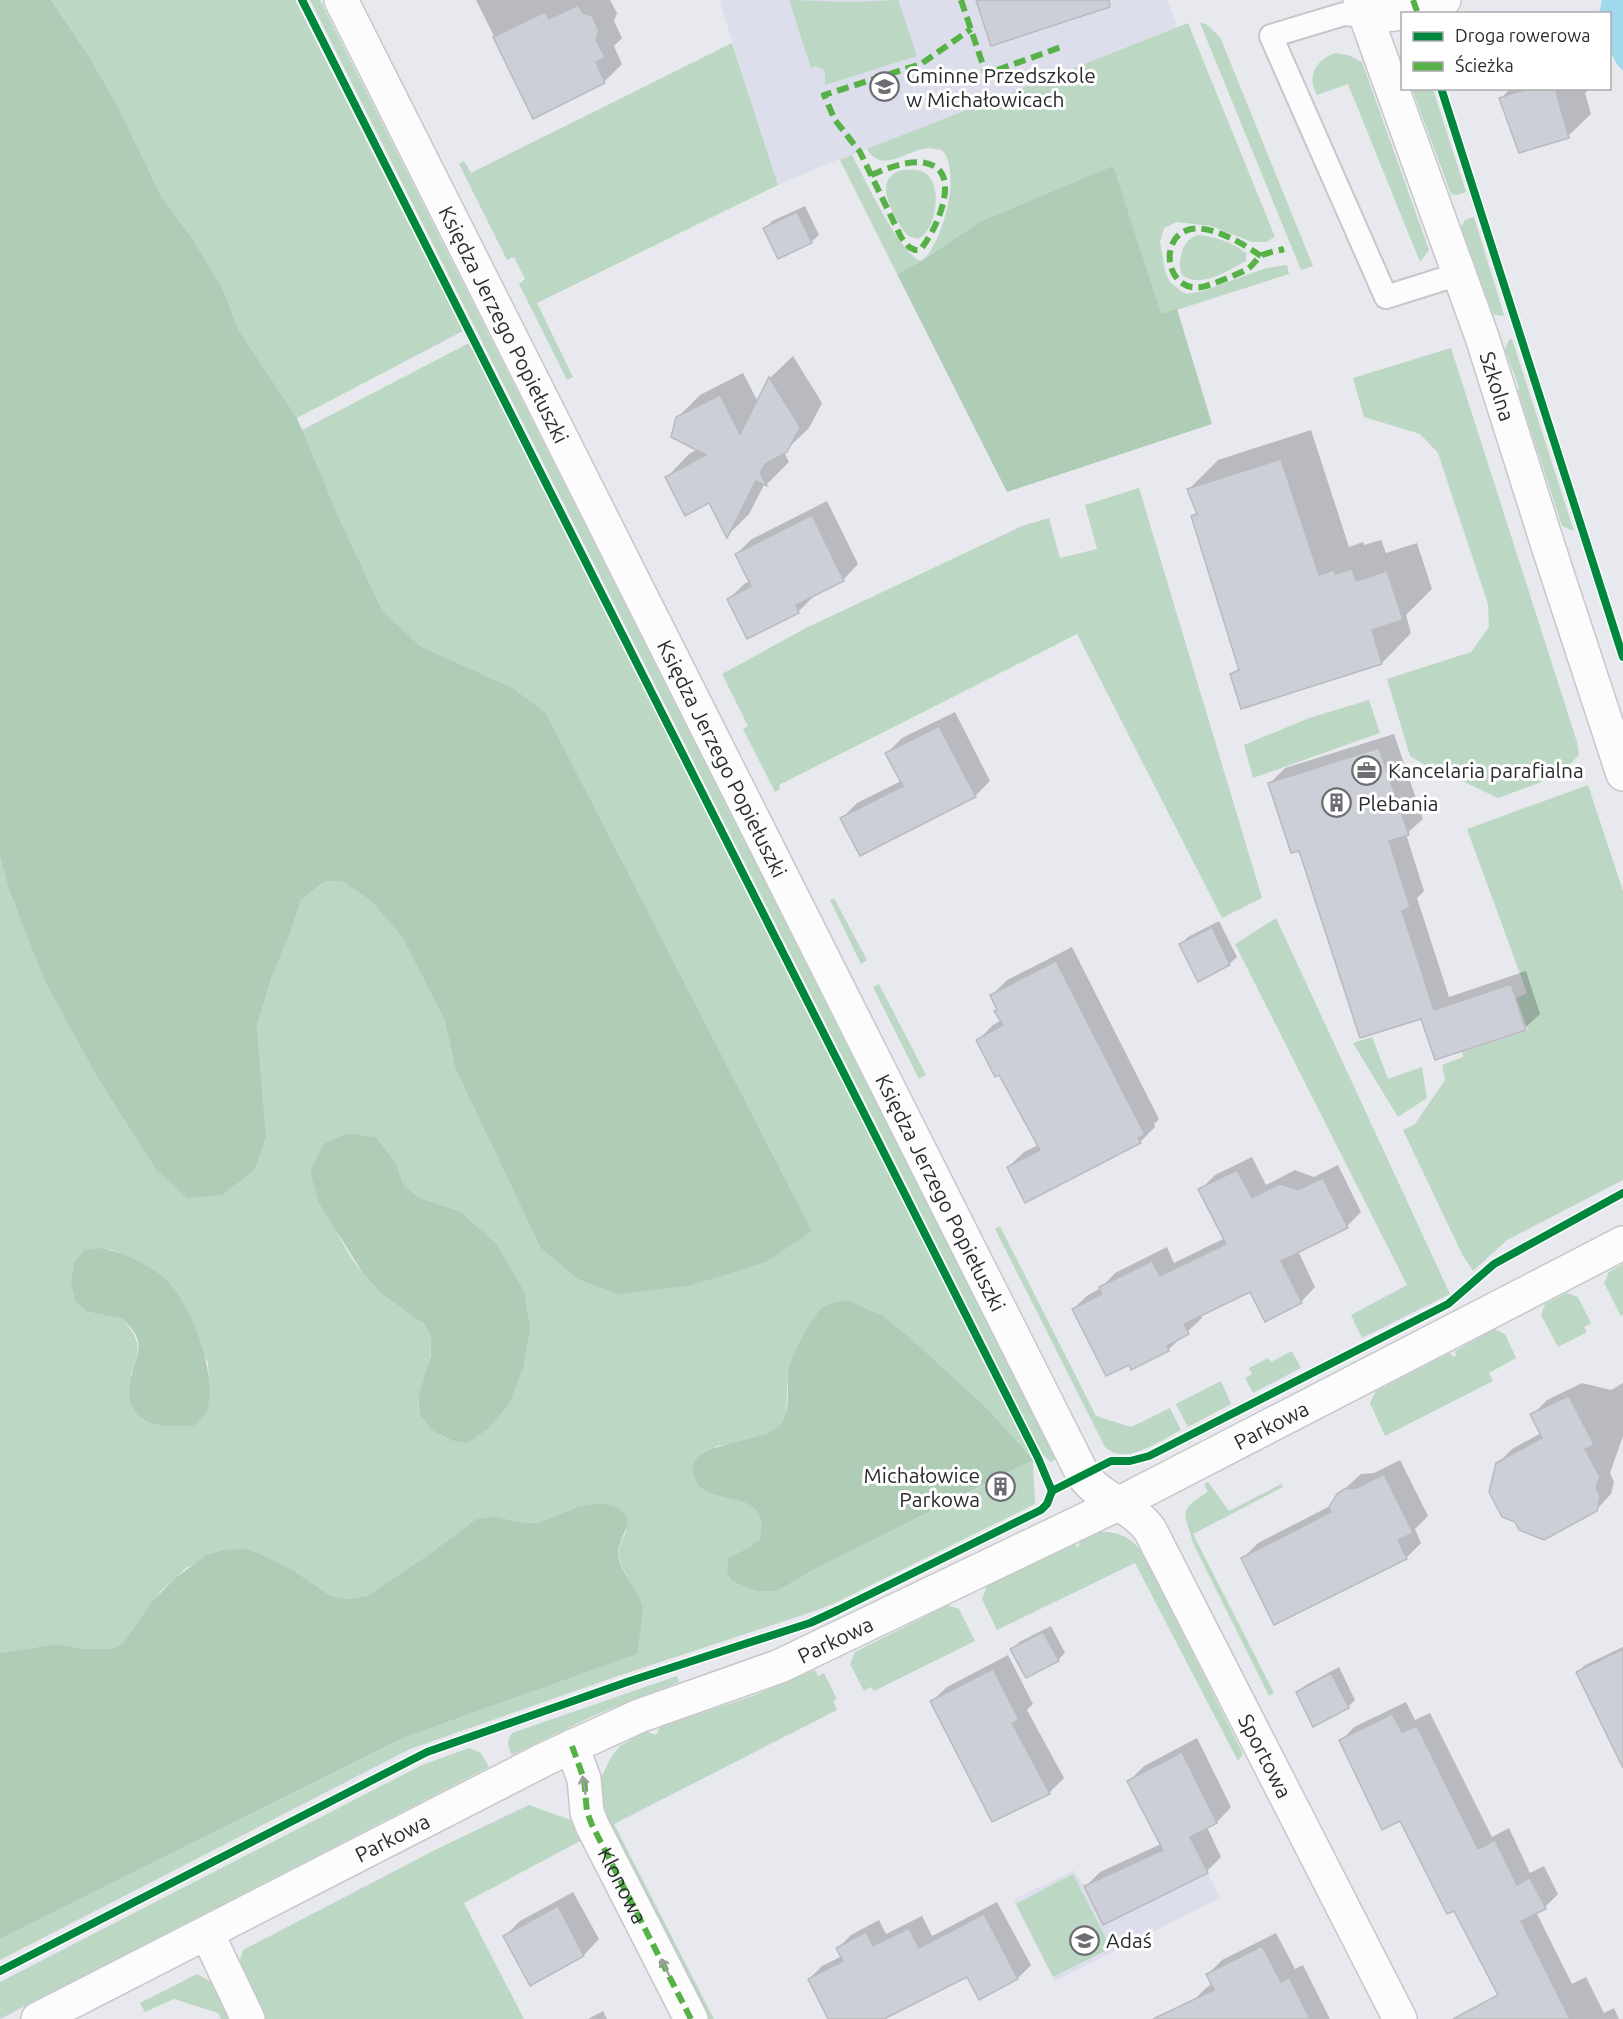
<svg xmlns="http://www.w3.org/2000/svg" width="1623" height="2019" font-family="Ubuntu,sans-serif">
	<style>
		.built { fill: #dcdeeb }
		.green { fill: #bcd7c4; fill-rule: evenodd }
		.forest { fill: #aeccb6 }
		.water { fill: #a0d8ec }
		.shadow { fill: #0003 }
		.building { fill: #cdcfd8; stroke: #b9babe; stroke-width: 1.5 }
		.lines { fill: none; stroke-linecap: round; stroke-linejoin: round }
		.lane-casing { stroke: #c6c7cb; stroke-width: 26 }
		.street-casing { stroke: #c6c7cb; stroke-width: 36 }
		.lane { stroke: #fcfcfd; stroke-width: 22 }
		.street { stroke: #fcfcfd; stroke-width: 33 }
		.quiet { stroke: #56b246; stroke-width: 6; stroke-dasharray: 12 6; stroke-linecap: butt }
		.cycleway-casing { stroke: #fff; stroke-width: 11 }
		.cycleway { stroke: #00873e; stroke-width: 8 }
		.oneway { stroke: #9e9ea1 }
		.labels { text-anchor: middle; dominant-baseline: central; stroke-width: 6; stroke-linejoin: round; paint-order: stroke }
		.poi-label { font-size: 21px; fill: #2b2c30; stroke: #fff; text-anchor: start }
		.street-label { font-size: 21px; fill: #2b2c30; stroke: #fff }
	</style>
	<rect width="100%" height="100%" fill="#e8e9ef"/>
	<g class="built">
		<path d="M719,0H1168L1177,27L840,160L839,159L778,185Z"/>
		<path d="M1190,1837L1220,1898L1055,1981L1013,1900L1074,1870L1084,1886Z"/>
	</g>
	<g class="green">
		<path d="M51,0H295L463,331L297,418L238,329L223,289L192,238L161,196L118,107L90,58Z"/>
		<path d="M310,0H320L1056,1459L1051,1462L1043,1455Z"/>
		<path d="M789,0L850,2L898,0L917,56L825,85V74L823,69L815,66L811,68Z"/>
		<path d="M1188,23L1275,237L1266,242H1252L1211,226L1177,222L1164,228L1160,242L1165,271L1170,282L1181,291L1187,294L1203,291L1266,268L1287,265L1289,274L1161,315L978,223L925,258C943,239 962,172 942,150C936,149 930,147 923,149C903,153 881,173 867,149Z"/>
		<path d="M1200,23L1206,24L1220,37L1313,266L1301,270Z"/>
		<path d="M732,43L778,185L537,303L573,377L567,380L519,284L525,279L514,257L507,260L459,164L464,161L471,173Z"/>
		<path d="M1335,53L1348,55L1362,62L1429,250L1420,262L1348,84L1317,95C1306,76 1316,60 1335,53Z"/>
		<path d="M1412,89H1433L1466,192L1457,195L1451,194Z"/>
		<path d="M852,155C864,177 900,255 921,261L897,274L840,160Z"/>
		<path d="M902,170C908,170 915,169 921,171C945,179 937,231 918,239L908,236L904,231C893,213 871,179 902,170Z"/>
		<path d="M1474,217L1504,315L1501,316L1493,314L1461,227L1465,220Z"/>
		<path d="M1198,235C1214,236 1234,243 1246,253V261C1227,271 1201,289 1182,275C1176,262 1183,238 1198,235Z"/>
		<path d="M1512,339L1574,531L1562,526L1518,391L1519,388L1505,349L1509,340Z"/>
		<path d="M469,343L1033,1460L1035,1504L835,1603L809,1613L618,1676L410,1749L0,1960V1939L403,1738L636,1654V1592L621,1565L618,1554L620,1544L627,1530L577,1507L538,1523L519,1522L494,1516L476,1519L428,1555L367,1596L346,1599L331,1596L291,1569L263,1555L246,1549L187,1567L161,1591L123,1643L112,1649H84L57,1644L0,1653V857L8,887L44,980L97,1077L155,1168L266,1136L257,1025L272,976L291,931L301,900L325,881H343L370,900L402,937L445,1021L455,1068L540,1247L812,1231L546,713L513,688L420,646L382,610L340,520L302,430ZM346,1133L376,1137L396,1163L403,1184L418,1197L461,1212L497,1244L524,1291L523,1368L510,1403L489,1428L449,1440C393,1408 431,1391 431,1346C431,1342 432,1337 430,1333C421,1316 399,1307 385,1296C378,1290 371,1283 365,1276C340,1247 326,1207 310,1172L323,1144ZM101,1248L113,1250L137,1262L208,1362L209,1387L207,1411L131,1375C140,1346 142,1344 123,1319L88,1312ZM847,1300L882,1315L907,1335L988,1409L1032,1460L1008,1473L1017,1490L995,1502L984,1485L817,1568L777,1591L729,1557L750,1547L760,1539C760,1533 762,1525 761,1519C754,1487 703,1512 693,1469L717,1446L749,1441L773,1431L782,1424L786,1413L788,1369Z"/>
		<path d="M1451,348L1577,742L1579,755L1558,776L1498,798L1435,768L1434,763L1425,765L1410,756L1387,679L1471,652L1489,627L1488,604L1438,453L1420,434L1364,417L1353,378Z"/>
		<path d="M1139,488L1262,898L1222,918L1077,634L779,785L780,789L775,792L743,729L748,726L722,674L806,628L1022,526L1049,518L1060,558L1097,549L1085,505Z"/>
		<path d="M1369,700L1380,733L1253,778L1244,745L1309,718Z"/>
		<path d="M1588,785L1623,891V1180L1507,1240L1473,1271L1463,1256L1403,1130L1415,1124L1445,1080L1442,1065L1463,1057L1462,1052L1528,1030L1516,998L1527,993L1467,829Z"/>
		<path d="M834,898L867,960L861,964L830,900Z"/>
		<path d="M1276,918L1450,1294L1362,1338L1351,1315L1407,1285L1235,944Z"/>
		<path d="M879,984L926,1075L919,1079L873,987Z"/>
		<path d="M1372,1037L1388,1079L1422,1067L1427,1098L1398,1117L1353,1043Z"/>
		<path d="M1000,1226L1096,1416L1131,1427L1170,1408L1181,1430C1160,1440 1126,1467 1105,1447L995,1229Z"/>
		<path d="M1623,1264V1314L1621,1316L1604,1283L1609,1272Z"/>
		<path d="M1567,1293L1578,1297L1591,1323L1584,1327L1587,1332L1558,1347L1541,1315L1545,1304Z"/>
		<path d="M1495,1329L1505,1334L1516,1358L1489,1373L1493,1381L1385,1436L1370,1403L1376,1391L1450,1353L1454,1357L1456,1355L1455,1351Z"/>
		<path d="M1292,1351L1301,1368L1253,1393L1245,1378L1252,1374L1249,1368L1268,1358L1271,1362Z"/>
		<path d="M1221,1381L1231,1404L1188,1427L1176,1404Z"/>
		<path d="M1208,1482L1229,1511L1281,1484L1283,1487L1193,1534L1274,1693L1269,1696L1193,1543C1186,1515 1175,1511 1208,1492L1204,1484Z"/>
		<path d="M1100,1532C1119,1531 1130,1537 1142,1552L1243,1754L1238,1761L1135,1563L997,1630L982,1599L987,1586L1074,1543L1077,1547L1080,1545L1078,1541Z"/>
		<path d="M948,1605L959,1609L975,1641L874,1691L871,1687L864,1691L850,1664L855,1652Z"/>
		<path d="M815,1670L818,1676L824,1673L837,1699L833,1701L837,1710L614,1824L714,2019H706L603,1820L600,1780L611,1757L620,1746L639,1735L647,1732L656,1735L660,1727L755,1695Z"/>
		<path d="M677,1676L679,1682L597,1714L512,1755C508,1747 506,1741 512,1733Z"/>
		<path d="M469,1748L481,1753L489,1767L0,2019V1982L422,1765Z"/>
		<path d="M529,1805L571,1820L580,1841L464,1903L524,2019H264L240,1960L243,1950L435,1850Z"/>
		<path d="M1073,1874L1111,1948L1053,1977L1016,1904Z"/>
		<path d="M197,1974L211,1982L231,2019H221L218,2013L174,1999L145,2012L140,2003Z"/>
	</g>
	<g class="forest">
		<path d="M0,0H51L90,58L118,107L161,196L192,238L223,289L238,329L297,418L340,520L382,610L420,646L513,688L546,713L812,1231L766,1262L688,1286L618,1294L578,1279L540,1247L455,1068L445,1021L402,937L370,900L342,881H325L301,900L291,931L272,976L257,1025L266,1136L255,1169L222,1195L187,1198L155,1168L97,1077L44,980L8,887L0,857Z"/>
		<path d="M1113,166L1161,314L1177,309L1212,424L1007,492L897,274L921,261L978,223Z"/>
		<path d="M346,1133L376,1137L396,1163L403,1184L418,1197L461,1212L497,1244L524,1291L530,1329L523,1368L510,1403L489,1428L467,1443L450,1440L432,1430L420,1415L418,1398L431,1356V1335L423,1323L382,1294L364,1275L319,1203L310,1172L323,1144Z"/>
		<path d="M101,1248C120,1251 149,1265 164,1278C190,1300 219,1377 207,1410C205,1415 199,1421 195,1425C157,1429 120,1424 132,1374C134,1363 142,1349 137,1338C135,1331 127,1324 123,1319L88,1312L76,1302L71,1284L74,1263L85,1250Z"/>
		<path d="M847,1300L882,1315L907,1335L988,1409L1033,1460L817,1568L777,1591H757L732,1581L727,1571L729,1557L750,1547L760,1539C760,1533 762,1526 761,1521C756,1487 698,1510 693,1471C690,1440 760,1446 780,1425C791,1413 787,1388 788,1373C789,1359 813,1313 825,1306C832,1303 841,1302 847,1300Z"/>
		<path d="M600,1503L619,1508L628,1520C627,1532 617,1543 618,1556C621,1573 636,1586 641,1603C645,1614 638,1641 637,1654L403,1738L0,1939V1653L57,1644L84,1649H112L123,1643L152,1602L175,1578L207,1555L224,1550L246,1549L263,1555L291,1569L331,1596L347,1599L367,1596L428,1555L476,1519L494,1516L519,1522L538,1523L577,1507Z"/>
	</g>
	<path class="water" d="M1602,0H1623V71C1605,52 1610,38 1610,14L1599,13Z"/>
	<g class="shadow">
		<path d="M476,0H610L617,13L614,21L622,38L614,46L622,64L604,82L534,117Z"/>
		<path d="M1511,88H1590L1585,93L1591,114L1568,136L1501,98Z"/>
		<path d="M805,206L819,235L811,242L765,229L772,221Z"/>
		<path d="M793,356L822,403L809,428L784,452L789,462L767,484L765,483L749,514L727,536L710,501L667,477L689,454L698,449L677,418L700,395L743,373L758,402L770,378Z"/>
		<path d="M1311,430L1349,547L1363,542L1364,545L1381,540L1386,553L1417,543L1432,589L1406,615L1411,633L1382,663L1242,708L1232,674L1240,667L1192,516L1198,511L1189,489L1218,460Z"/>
		<path d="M827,501L858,564L843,580L813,595L814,596L798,612L729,599L744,584L750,581L736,554L752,539Z"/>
		<path d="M955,712L990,781L975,796L842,818L857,803L901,781L887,753L902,738Z"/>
		<path d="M1394,734L1423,819L1406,834L1424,891L1417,898L1449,997L1526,971L1540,1014L1525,1028L1422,1017L1300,849L1270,783L1285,768Z"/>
		<path d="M1219,921L1237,957L1229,964L1181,944L1188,937Z"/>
		<path d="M1072,947L1159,1119L1154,1124L1155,1127L1140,1142L1008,1167L1024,1152L1038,1145L1000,1073L978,1040L993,1025L1002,1020L992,995L1007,980Z"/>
		<path d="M1252,1157L1266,1185L1295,1170L1314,1177L1338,1165L1361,1212L1347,1226L1298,1251L1315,1287L1301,1302L1251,1290L1200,1314L1202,1318L1168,1350L1129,1363L1073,1309L1088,1295L1101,1288L1115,1273L1167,1247L1174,1263L1225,1238L1200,1190L1215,1175Z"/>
		<path d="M1582,1383L1611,1390L1623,1383V1436L1610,1473L1614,1482L1611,1494L1597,1509L1497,1464L1512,1449L1541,1433L1532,1415L1547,1400Z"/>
		<path d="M1400,1460L1428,1516L1415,1529L1421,1543L1406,1558H1243L1258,1543L1332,1505L1338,1495L1361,1474L1374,1473Z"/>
		<path d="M1051,1626L1065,1653L1058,1660L1012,1650L1019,1642Z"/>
		<path d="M1623,1647V1741L1578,1672L1585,1665Z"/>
		<path d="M1008,1655L1033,1704L1027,1710L1064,1778L1049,1793L932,1701L947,1687Z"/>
		<path d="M1339,1667L1355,1700L1348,1707L1298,1692L1306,1685Z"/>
		<path d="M1406,1702L1415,1720L1430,1713L1492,1837L1509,1828L1530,1873L1544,1866L1558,1894L1545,1907L1536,1912L1572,1984L1586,1977L1604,2013L1614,2008L1619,2019H1502L1493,1999L1499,1993L1455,1909L1401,1819L1341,1741L1354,1727Z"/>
		<path d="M1197,1738L1231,1807L1217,1822L1207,1827L1221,1857L1207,1871L1085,1887L1100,1872L1161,1844L1129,1781L1144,1766Z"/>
		<path d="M573,1892L599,1939L584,1955L531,1984L505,1936L520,1921Z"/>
		<path d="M997,1902L1031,1965L1018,1978L979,1998L968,1975L881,2019H830L809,1979L822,1966L842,1956L838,1948L851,1935L879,1920L886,1934L922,1916L932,1936Z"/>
		<path d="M1276,1933L1295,1969L1303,1965L1330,2019H1203L1194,2000L1207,1987L1213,1984L1208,1974L1222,1960Z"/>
		<path d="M603,2011L607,2019H588Z"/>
	</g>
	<g class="building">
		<path d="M976,0H1109L1110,7L991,46Z"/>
		<path d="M578,5L583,13L592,16L599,31L596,40L605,57L596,62L605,83L533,119L493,37L545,12L549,19Z"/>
		<path d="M1530,88H1555L1569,138L1519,153L1499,98Z"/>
		<path d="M797,212L812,243L778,259L763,228Z"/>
		<path d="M769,377L800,427L787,452L765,464L760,473L767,486L756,481L727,538L709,503L685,516L665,477L706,455L671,437L676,417L720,395L740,434Z"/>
		<path d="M1281,459L1319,575L1334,570L1335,574L1352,569L1356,581L1387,571L1403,620L1372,630L1382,664L1241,709L1230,674L1239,670L1191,516L1197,514L1187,489Z"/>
		<path d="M812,515L844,581L796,605L799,613L747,639L727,599L751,586L735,554Z"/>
		<path d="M939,726L976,797L860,856L840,818L903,786L885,753Z"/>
		<path d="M1379,748L1409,835L1389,841L1410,907L1402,911L1434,1010L1511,984L1526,1030L1435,1060L1421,1019L1360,1038L1299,851L1291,853L1268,783Z"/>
		<path d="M1212,927L1230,965L1198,982L1179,944Z"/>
		<path d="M1056,961L1145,1135L1138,1138L1141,1143L1025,1203L1007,1167L1040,1150L999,1075L995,1077L976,1040L1003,1025L994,1011L997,1010L990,995Z"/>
		<path d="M1237,1170L1252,1198L1280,1184L1298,1190L1323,1178L1348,1228L1281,1261L1302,1303L1265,1322L1250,1292L1184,1324L1189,1334L1167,1346L1169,1351L1131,1370L1129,1365L1106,1376L1072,1309L1102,1294L1099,1287L1152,1261L1160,1276L1226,1244L1198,1189Z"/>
		<path d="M1569,1396L1594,1445L1585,1449L1600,1477L1596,1488L1600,1497L1597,1511L1544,1540L1519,1530L1515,1522L1502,1517L1489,1492L1496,1463L1542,1438L1530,1414Z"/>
		<path d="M1384,1474L1413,1533L1398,1540L1407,1559L1274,1625L1241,1558L1331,1512L1329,1507L1337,1494L1344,1489L1357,1488Z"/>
		<path d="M1043,1632L1059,1661L1026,1678L1010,1649Z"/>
		<path d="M1623,1649V1768L1576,1672Z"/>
		<path d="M993,1669L1019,1720L1012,1723L1050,1794L992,1822L930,1701Z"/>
		<path d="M1331,1673L1349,1708L1313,1727L1296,1692Z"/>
		<path d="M1392,1714L1402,1732L1417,1726L1478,1849L1495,1840L1517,1885L1530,1878L1546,1909L1521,1921L1570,2019H1453L1498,1995L1454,1911L1447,1914L1400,1821L1382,1830L1339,1740Z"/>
		<path d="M1182,1752L1217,1823L1190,1837L1208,1873L1103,1925L1084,1886L1163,1850L1127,1781Z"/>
		<path d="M558,1906L584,1956L530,1986L503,1936Z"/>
		<path d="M984,1914L1018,1979L979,2000L967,1977L884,2019H828L808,1979L843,1961L836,1948L866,1932L873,1946L909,1928L919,1948Z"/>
		<path d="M1262,1946L1281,1982L1289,1977L1310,2019H1153L1214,1990L1206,1974Z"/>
	</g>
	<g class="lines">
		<defs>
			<path id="lane" d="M1366,16L1344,14L1271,36L1386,297L1459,274"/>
			<g id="street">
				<path id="s1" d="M341,0L1083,1475C1100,1499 1133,1506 1150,1530L1400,2019"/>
				<path id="s2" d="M1360,0L1482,337L1550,552L1623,774"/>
				<path d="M1366,16L1395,14L1444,0"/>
				<path id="s3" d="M572,1746L584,1779L587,1812L592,1825L691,2019"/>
				<path d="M207,1933L248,2019"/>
				<path id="s4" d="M38,2019L545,1759L639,1716L780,1666L1120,1503L1623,1243"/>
			</g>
		</defs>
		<use href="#lane" class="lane-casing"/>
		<use href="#street" class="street-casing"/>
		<use href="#lane" class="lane"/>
		<use href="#street" class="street"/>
		<g class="quiet">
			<path d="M961,0L986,74L1064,46"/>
			<path d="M1413,0L1418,14"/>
			<path d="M871,175C888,168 916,156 934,166C960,180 934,234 920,250H915L909,247L901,237L860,152L835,120L824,95L921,64L971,29"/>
			<path d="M1261,256C1244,244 1206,221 1185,231C1159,242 1167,293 1202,287C1209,286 1244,272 1249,268C1254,264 1257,258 1262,255C1269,252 1277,251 1284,249"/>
			<path d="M572,1746L584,1779L587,1812L592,1825L691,2019"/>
		</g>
		<defs>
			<g id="cycleway">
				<path d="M302,0L1038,1458L1052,1491"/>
				<path d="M1441,88L1623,657"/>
				<path d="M0,1971L427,1752L630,1681L810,1623L838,1610L1041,1510L1047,1504L1052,1491L1111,1461H1130L1149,1456L1448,1304L1494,1264L1623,1193"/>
			</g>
		</defs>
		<use href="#cycleway" class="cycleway-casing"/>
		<use href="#cycleway" class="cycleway"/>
	</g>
	<defs><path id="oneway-shaft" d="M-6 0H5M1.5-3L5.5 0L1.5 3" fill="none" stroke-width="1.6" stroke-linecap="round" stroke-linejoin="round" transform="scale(1.5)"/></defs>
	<g class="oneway">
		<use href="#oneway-shaft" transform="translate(584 1785) rotate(-99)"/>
		<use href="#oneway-shaft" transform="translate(665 1967) rotate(-117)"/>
	</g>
	<defs>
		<symbol id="school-ring" viewBox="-11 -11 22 22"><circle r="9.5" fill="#fff" stroke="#6d6e73" stroke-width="1.5"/><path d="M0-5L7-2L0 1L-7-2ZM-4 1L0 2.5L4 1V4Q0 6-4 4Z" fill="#6d6e73"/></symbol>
		<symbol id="office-ring" viewBox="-11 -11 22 22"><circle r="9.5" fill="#fff" stroke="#6d6e73" stroke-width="1.5"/><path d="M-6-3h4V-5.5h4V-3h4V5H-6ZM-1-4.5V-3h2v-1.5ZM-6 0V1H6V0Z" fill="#6d6e73"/></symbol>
		<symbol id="building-ring" viewBox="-11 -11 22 22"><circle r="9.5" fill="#fff" stroke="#6d6e73" stroke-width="1.5"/><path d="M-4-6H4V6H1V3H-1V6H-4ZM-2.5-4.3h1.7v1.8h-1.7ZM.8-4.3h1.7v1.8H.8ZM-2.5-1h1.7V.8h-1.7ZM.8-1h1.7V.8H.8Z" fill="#6d6e73"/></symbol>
	</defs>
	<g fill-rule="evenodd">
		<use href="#school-ring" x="868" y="70" width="33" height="33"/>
		<use href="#office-ring" x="1350" y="754" width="33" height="33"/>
		<use href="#building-ring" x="1320" y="786" width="33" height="33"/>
		<use href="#building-ring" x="984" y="1470" width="33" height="33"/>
		<use href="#school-ring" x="1068" y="1924" width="33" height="33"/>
	</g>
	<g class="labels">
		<g class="poi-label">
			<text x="906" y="75">Gminne Przedszkole<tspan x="906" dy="24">w Michałowicach</tspan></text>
			<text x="1388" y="770">Kancelaria parafialna</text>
			<text x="1358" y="803">Plebania</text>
			<text x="980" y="1475" text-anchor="end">Michałowice<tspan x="980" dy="24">Parkowa</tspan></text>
			<text x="1106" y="1940">Adaś</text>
		</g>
		<g class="street-label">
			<text stroke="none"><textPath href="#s1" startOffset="363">Księdza Jerzego Popiełuszki</textPath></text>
			<text stroke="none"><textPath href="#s2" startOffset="410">Szkolna</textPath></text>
			<text stroke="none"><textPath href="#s1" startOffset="849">Księdza Jerzego Popiełuszki</textPath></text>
			<text stroke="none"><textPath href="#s1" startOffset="1335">Księdza Jerzego Popiełuszki</textPath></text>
			<text stroke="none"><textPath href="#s4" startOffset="1370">Parkowa</textPath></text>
			<text stroke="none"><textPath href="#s4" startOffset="884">Parkowa</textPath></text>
			<text stroke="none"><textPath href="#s1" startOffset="1992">Sportowa</textPath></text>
			<text stroke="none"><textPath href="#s4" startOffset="398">Parkowa</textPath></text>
			<text stroke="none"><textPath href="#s3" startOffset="150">Klonowa</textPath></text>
		</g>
	</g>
	<rect x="1401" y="12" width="210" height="78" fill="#ffffff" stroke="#aaabac" stroke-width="1.5"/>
	<rect x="1413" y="32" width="30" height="9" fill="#00873e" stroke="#aaabac" stroke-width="1.5"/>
	<text x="1455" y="42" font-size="18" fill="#2b2c30">Droga rowerowa</text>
	<rect x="1413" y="62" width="30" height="9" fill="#56b246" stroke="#aaabac" stroke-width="1.5"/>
	<text x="1455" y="72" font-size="18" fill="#2b2c30">Ścieżka</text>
</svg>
